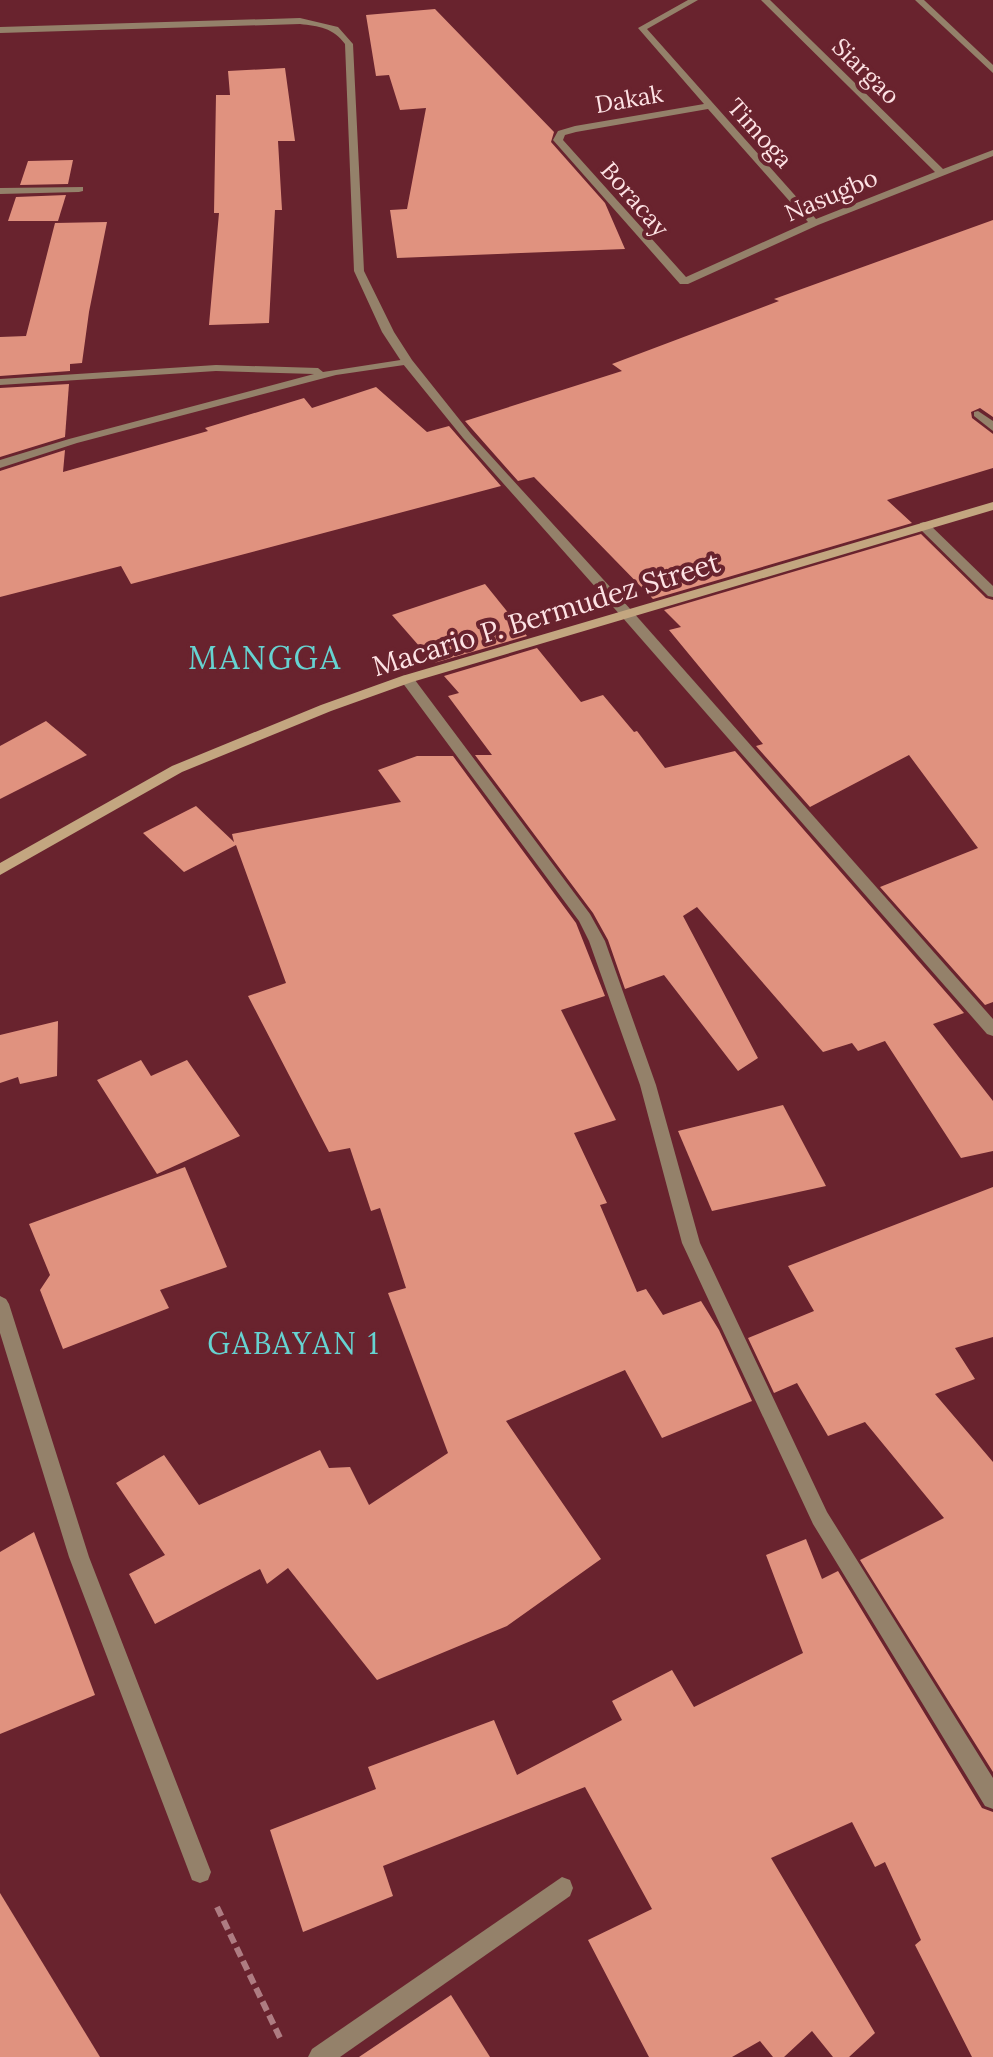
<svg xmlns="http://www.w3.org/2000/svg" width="993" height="2057" font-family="Lora,serif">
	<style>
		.building { fill: #e0927f }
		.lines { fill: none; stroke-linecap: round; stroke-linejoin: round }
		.path { stroke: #ae7c82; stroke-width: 6; stroke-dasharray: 10 5; stroke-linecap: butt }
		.minor { fill: #94816a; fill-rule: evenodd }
		.tertiary { fill: #94816a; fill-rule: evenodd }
		.secondary { fill: #c3a680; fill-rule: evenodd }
		.labels { text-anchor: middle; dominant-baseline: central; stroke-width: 8; stroke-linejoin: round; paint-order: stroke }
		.far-street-label { font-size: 24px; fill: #fde2e4; stroke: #69232e }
		.street-label { font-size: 28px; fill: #fde2e4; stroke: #69232e }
		.neighbourhood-label { font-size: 30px; letter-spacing: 2px; fill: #66d3d1; stroke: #69232e }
		.quarter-label { font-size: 32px; letter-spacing: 2px; fill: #66d3d1; stroke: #69232e }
	</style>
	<rect width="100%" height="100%" fill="#69232e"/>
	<g class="building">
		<path d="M435,9L554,132L551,142L605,203L625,249L397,258L390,210L407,209L426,108L400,110L389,75L376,76L366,15Z"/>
		<path d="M285,68L295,141H278L282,210H275L269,323L209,325L219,213H214L216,95H230L228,71Z"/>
		<path d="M73,160L68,184L20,185L28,161Z"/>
		<path d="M66,195L58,221H8L16,197Z"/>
		<path d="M993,220V417L980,408L971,412L972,418L993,434V468L887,500L912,523L653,599L534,477L518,481L465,421L622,371L612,364L779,301L774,299Z"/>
		<path d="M107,222L89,312L82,363L70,364V371L0,376V337L26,336L55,223Z"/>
		<path d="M69,384L65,437L0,457V388Z"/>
		<path d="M376,387L427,432L449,426L501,486L131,584L121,566L0,597V471L65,450L63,472L208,431L205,428L304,398L312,408Z"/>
		<path d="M921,534L986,598L993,600V1002L985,1005L880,887L978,848L909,755L810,807L756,746L763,744L669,630L681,627L664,610Z"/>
		<path d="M485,584L527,636L434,663L392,615Z"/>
		<path d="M537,648L581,702L603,695L634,732L637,731L665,768L735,751L964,1013L933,1024L993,1101V1151L961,1158L885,1041L858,1051L852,1043L823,1052L697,907L683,916L758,1058L738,1071L664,975L625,989L608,940L593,913L475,755H492L448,696L459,693L444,676Z"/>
		<path d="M46,721L87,755L0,799V746Z"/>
		<path d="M417,756H453L576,923L605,996L561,1010L616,1120L574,1133L607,1203L600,1205L637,1292L646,1289L663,1315L701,1301L719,1330L752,1401L662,1438L625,1370L506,1421L601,1559L507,1626L377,1680L288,1568L267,1584L260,1569L155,1624L129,1574L165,1555L116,1483L164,1455L199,1505L320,1450L329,1468L350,1467L369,1505L448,1453L388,1293L406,1288L380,1208L371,1211L350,1148L329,1152L248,996L286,983L236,845L184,872L143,833L196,806L234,842L232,834L401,802L378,770Z"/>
		<path d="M58,1021L57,1076L20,1084L18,1077L0,1083V1035Z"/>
		<path d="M141,1060L151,1076L187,1060L240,1136L157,1174L97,1080Z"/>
		<path d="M783,1105L826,1186L712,1211L678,1131Z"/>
		<path d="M185,1167L227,1267L160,1290L169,1308L63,1349L40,1290L50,1275L29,1224Z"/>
		<path d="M993,1187V1337L955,1348L975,1379L935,1394L993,1462V1772L860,1560L944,1518L865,1422L828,1436L797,1383L774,1393L748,1338L814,1311L788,1266Z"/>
		<path d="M34,1532L95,1695L0,1734V1552Z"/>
		<path d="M806,1539L822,1579L838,1571L982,1808L993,1812V2057H972L915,1945L921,1940L885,1862L875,1867L852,1822L771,1858L875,2033L849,2057H833L812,2031L784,2057H773L760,2041L732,2057H649L588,1940L652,1909L585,1787L383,1866L393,1896L303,1932L270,1830L376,1789L368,1767L494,1720L517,1775L622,1720L612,1701L672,1670L694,1707L803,1653L766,1555Z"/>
		<path d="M0,1893L100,2057H0Z"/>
		<path d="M451,1995L490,2057H359Z"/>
	</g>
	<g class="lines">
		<path class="path" d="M217,1907L282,2042"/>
		<g class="minor">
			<path d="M688,0H698L647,29L816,219L935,172L761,0H770L943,169L993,150V156L818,225L688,284H680L553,140L558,131L575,126L704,104L638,28ZM708,109L808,222L686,277L563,140L565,135L576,132Z"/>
			<path d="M915,0H924L993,65V73Z"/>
			<path d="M83,187V191L79,192L0,194V188Z"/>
			<path d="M407,359L411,360V364L336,375L77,443L0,468V460L69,439L314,374L216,371L0,385V379L216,365L318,368L323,372Z"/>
			<path d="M978,411L993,421V431L974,416V412Z"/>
			<path d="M924,522L928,523L993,586V597L988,596L920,529V523Z"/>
			<path d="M627,610L632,611L993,1019V1036L987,1034L622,617V611Z"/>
			<path d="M407,675L412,676L590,914L605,941L656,1085L700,1243L827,1512L993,1778V1809L985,1806L813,1524L682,1243L640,1085L589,941L579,921L402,682V676Z"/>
			<path d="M0,1296L6,1299L9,1304L89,1557L211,1872L208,1880L200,1883L192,1880L189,1872L69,1557L0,1333Z"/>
			<path d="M562,1877L570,1880L573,1888L570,1896L340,2057H308L312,2049Z"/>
		</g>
		<path class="tertiary" d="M300,18L338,27L353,44L364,271L394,332L412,360L471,434L632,611V617H622L463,438L403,364L382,332L354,271L345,44C334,28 318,26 300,24L0,33V27Z"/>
		<path class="secondary" d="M993,502V510L412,682L331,711L182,772L0,875V863L172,766L321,705L402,676Z"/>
	</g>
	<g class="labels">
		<g class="far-street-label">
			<text transform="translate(866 71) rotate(44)">Siargao</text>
			<text transform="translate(629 99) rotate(-10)">Dakak</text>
			<text transform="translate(760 133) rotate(48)">Timoga</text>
			<text transform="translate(831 195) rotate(-23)">Nasugbo</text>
			<text transform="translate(635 199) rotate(49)">Boracay</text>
		</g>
		<g class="street-label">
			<text transform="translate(546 614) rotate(-17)">Macario P. Bermudez Street</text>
		</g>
		<g class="neighbourhood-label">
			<text x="294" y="1343">GABAYAN 1</text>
		</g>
		<g class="quarter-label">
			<text x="265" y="657">MANGGA</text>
		</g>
	</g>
</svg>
